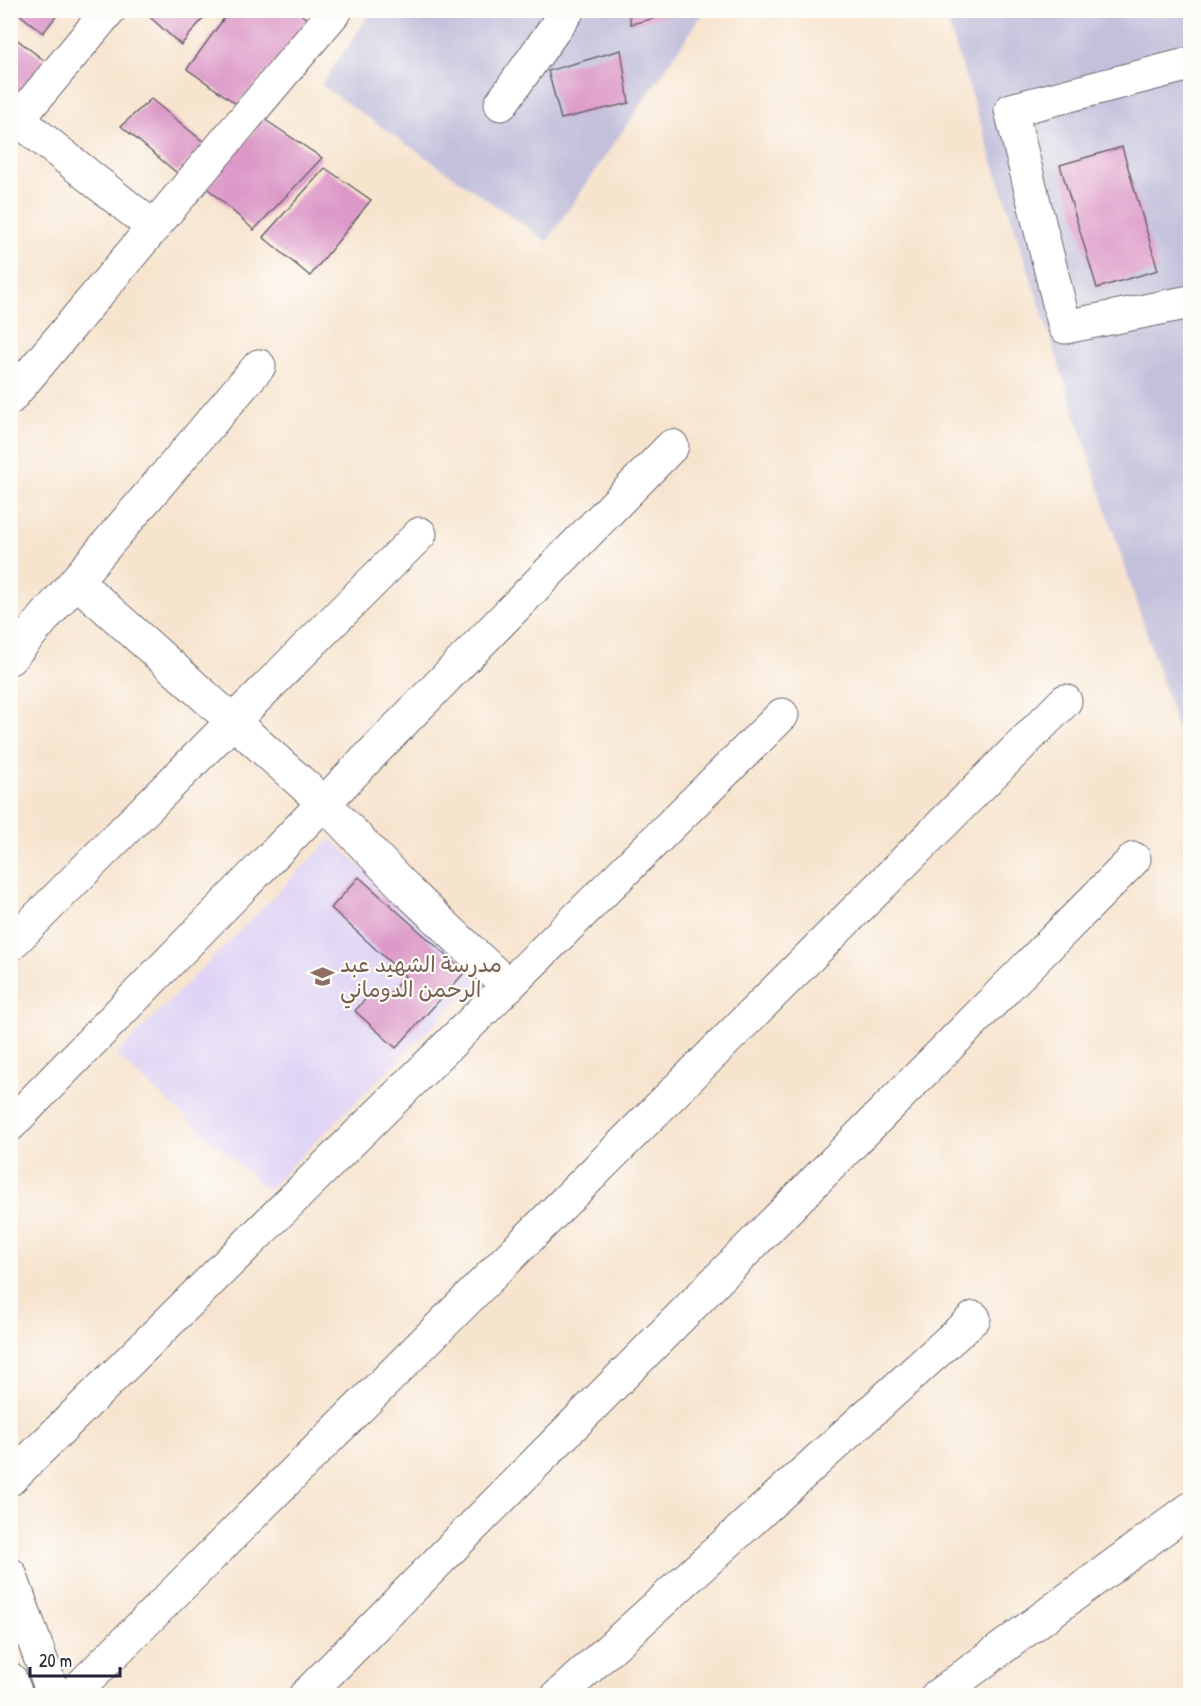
<svg xmlns="http://www.w3.org/2000/svg" width="1201" height="1706" font-family="'Patrick Hand','Playpen Sans Arabic',sans-serif">
	<style>
		.built { fill: #dfd4f5 }
		.industrial { fill: #c3c0db }
		.building { fill: #dc97c7 }
		.lines { fill: none; stroke-linecap: round; stroke-linejoin: round }
		.minor-casing { stroke: #6d666f; stroke-width: 35 }
		.major-casing { stroke: #6d666f; stroke-width: 35 }
		.minor { stroke: #fff; stroke-width: 33 }
		.major { stroke: #fff; stroke-width: 33 }
		.labels { text-anchor: middle; dominant-baseline: central; stroke-width: 4.5; stroke-linejoin: round; paint-order: stroke }
		.education-label { font-size: 22px; fill: #785e54; stroke: #fdfcf7; text-anchor: start }
	</style>
	<rect width="100%" height="100%" fill="#fdfcf7"/>
	<filter id="ink" filterUnits="userSpaceOnUse"><feTurbulence type="fractalNoise" baseFrequency=".0167" numOctaves="2"/><feDisplacementMap in="SourceGraphic" scale="12" xChannelSelector="R" yChannelSelector="G"/><feConvolveMatrix kernelMatrix="1 2 1 2 8 2 1 2 1" color-interpolation-filters="sRGB"/></filter>
	<filter id="wash" filterUnits="userSpaceOnUse"><feTurbulence type="fractalNoise" baseFrequency=".008" numOctaves="4" result="noise"/><feDisplacementMap in="SourceGraphic" scale="24" xChannelSelector="R" yChannelSelector="G"/><feGaussianBlur stdDeviation="1.35" result="paint"/><feColorMatrix in="noise" values="0 0 0 0 0 0 0 0 0 0 0 0 0 0 0 0 0 1.4 0 .05"/><feComposite in="paint" operator="in"/></filter>
	<g filter="url(#wash)">
		<rect width="100%" height="100%" fill="#f7e4cf"/>
		<path class="built" d="M331,839L481,978L267,1190L116,1055Z"/>
		<g class="industrial">
			<path d="M372,11H705L547,241L321,85Z"/>
			<path d="M944,11H1190V767Z"/>
		</g>
		<g id="blocks">
			<g class="building">
				<path d="M14,10H61L43,33Z"/>
				<path d="M142,10H210L181,45Z"/>
				<path d="M230,10H296L310,22L238,105L187,69Z"/>
				<path d="M628,10H684V11L631,24Z"/>
				<path d="M10,34L46,62L17,100L10,95Z"/>
				<path d="M621,50L629,103L561,119L548,71Z"/>
				<path d="M151,99L205,143L177,173L121,126Z"/>
				<path d="M264,119L322,158L254,230L207,188Z"/>
				<path d="M1122,147L1158,270L1097,288L1060,165Z"/>
				<path d="M325,168L371,200L310,276L263,237Z"/>
				<path d="M359,877L465,972L396,1048L355,1011L375,988L386,998L405,976L331,908Z"/>
			</g>
		</g>
	</g>
	<g filter="url(#ink)">
		<use href="#blocks" fill-opacity="0" stroke="#6d666f" stroke-width="1.5"/>
		<g class="lines">
			<defs>
				<g id="minor">
					<path d="M1190,64L1011,110L1065,327L1190,302"/>
					<path d="M501,104L568,10"/>
					<path d="M10,113L154,228"/>
					<path d="M10,129L109,10"/>
					<path d="M10,398L336,10"/>
					<path d="M76,581L324,803L411,894L508,986"/>
					<path d="M10,658L259,366"/>
					<path d="M10,945L420,534"/>
					<path d="M10,1125L672,446"/>
					<path d="M10,1479L782,715"/>
					<path d="M71,1696L1065,701"/>
					<path d="M305,1696L1134,859"/>
					<path d="M558,1696L974,1318"/>
					<path d="M937,1696L1190,1509"/>
				</g>
				<g id="major">
					<path d="M10,1574L54,1696"/>
					<path d="M10,1679L17,1696"/>
				</g>
			</defs>
			<use href="#minor" class="minor-casing"/>
			<use href="#major" class="major-casing"/>
			<use href="#minor" class="minor"/>
			<use href="#major" class="major"/>
		</g>
	</g>
	<defs>
		<symbol id="school-bare" viewBox="-9 -9 18 18"><path d="M0-5L7-2L0 1L-7-2ZM-4 1L0 2.5L4 1V4Q0 6-4 4Z" fill="#8d6e63" stroke="#fdfcf7" stroke-width="2.5" paint-order="stroke"/></symbol>
	</defs>
	<g fill-rule="evenodd">
		<use href="#school-bare" x="306" y="960" width="33" height="33"/>
	</g>
	<g class="labels">
		<g class="education-label">
			<text x="340" y="964">مدرسة الشهيد عبد<tspan x="340" dy="25">الرحمن الدوماني</tspan></text>
		</g>
	</g>
	<rect width="1201" height="1706" fill="none" stroke="#fdfcf7" stroke-width="36"/>
	<path d="M30 1667v9h90v-9" fill="none" stroke="#22223b" stroke-width="3"/>
	<text x="39" y="1667" font-size="18" fill="#22223b" stroke="#fdfcf7" stroke-width="4.5" paint-order="stroke">20 m</text>
</svg>
